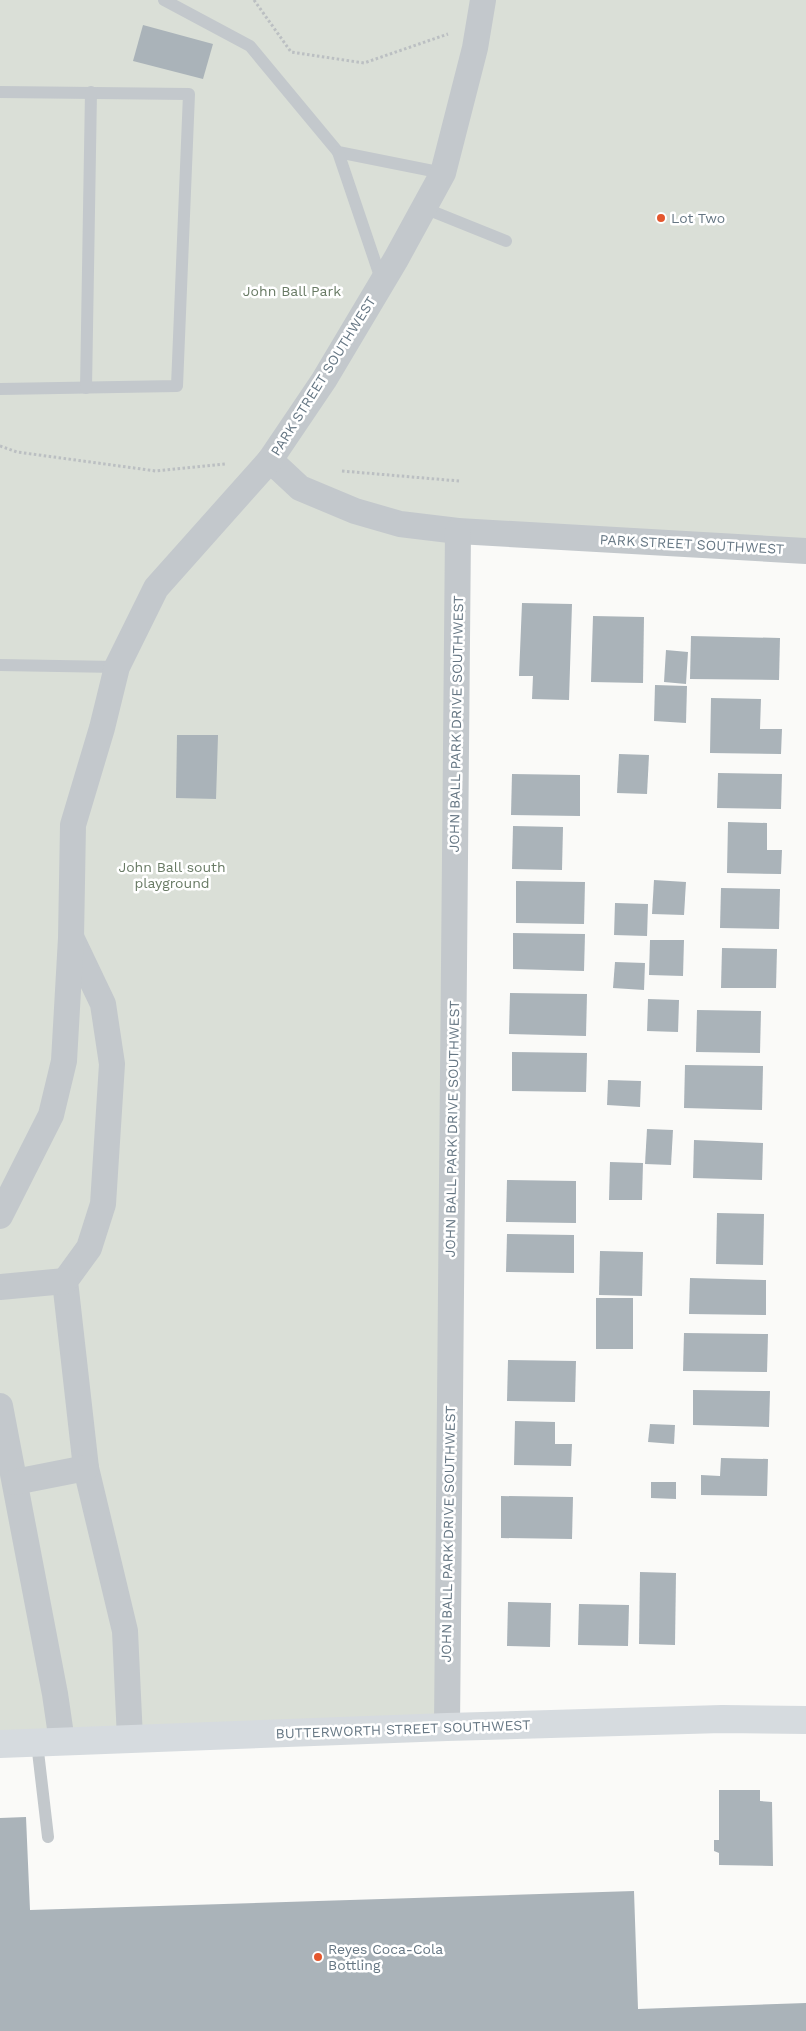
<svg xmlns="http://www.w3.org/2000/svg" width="806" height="2031" font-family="'Work Sans',sans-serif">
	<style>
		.green { fill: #dadfd7 }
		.building { fill: #aab3b9 }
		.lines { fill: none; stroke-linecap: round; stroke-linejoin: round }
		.path { stroke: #bbbfc2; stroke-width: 3; stroke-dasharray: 2.5 2.5; stroke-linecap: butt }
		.lane { stroke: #c3c8cc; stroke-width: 12 }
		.street { stroke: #c3c8cc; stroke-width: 26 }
		.secondary { stroke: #d6dbdf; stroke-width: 28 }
		.poi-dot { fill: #e4572e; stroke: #fff; stroke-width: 2 }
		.labels { text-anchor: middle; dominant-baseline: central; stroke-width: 5; stroke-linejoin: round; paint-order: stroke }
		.poi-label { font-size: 14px; fill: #657683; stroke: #fff; text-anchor: start }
		.park-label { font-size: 14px; fill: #687a64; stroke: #fff }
		.street-label { font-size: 14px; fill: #657683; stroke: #fff }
	</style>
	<rect width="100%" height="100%" fill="#fafaf8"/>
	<path class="green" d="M0,0H806V551L458,531L447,1727L0,1744Z"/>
	<g class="building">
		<path d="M143,25L213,44L203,79L133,61Z"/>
		<path d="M522,603L572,604L569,700L532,699L533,676H519Z"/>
		<path d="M593,616L644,617L643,683L591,682Z"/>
		<path d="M691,636L780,638L779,680L690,679Z"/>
		<path d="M666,650L688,652L686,684L664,682Z"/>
		<path d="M655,685L687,686L686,723L654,721Z"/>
		<path d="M711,698L761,699L760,729H782L781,754L710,753Z"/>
		<path d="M177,735H218L216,799L176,798Z"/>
		<path d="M619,754L649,755L647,794L617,793Z"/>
		<path d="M718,773L782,774L781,809L717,808Z"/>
		<path d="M512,774L580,775V816L511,815Z"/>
		<path d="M728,822L767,823V850H782L781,874L727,873Z"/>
		<path d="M513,826L563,827L562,870L512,869Z"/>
		<path d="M654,880L686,882L684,915L652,914Z"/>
		<path d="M516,881L585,882L584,924L516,923Z"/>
		<path d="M721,888L780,889L779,929L720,928Z"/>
		<path d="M615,903L648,904L647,936L614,935Z"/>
		<path d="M513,933L585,934L584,971L513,969Z"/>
		<path d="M650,940H684L683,976L649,975Z"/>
		<path d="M722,948L777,949L776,988H721Z"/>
		<path d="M615,962L645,963L644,990L613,988Z"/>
		<path d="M510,993L587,994L586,1036L509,1034Z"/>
		<path d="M648,999L679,1000L678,1032L647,1031Z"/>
		<path d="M697,1010L761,1011L760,1053L696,1052Z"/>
		<path d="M512,1052L587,1053L586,1092L512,1091Z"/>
		<path d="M685,1065L763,1066L762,1110L684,1108Z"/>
		<path d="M608,1080L641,1081L640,1107L607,1105Z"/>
		<path d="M647,1129L673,1130L671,1165L645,1164Z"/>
		<path d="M694,1140L763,1143L762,1180L693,1178Z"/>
		<path d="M610,1162L643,1163L642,1200H609Z"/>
		<path d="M507,1180L576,1181V1223L506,1222Z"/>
		<path d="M717,1213L764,1214L763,1265L716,1264Z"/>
		<path d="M507,1234L574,1235V1273L506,1272Z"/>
		<path d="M600,1251L643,1252L642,1296L599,1295Z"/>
		<path d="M690,1278L766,1280V1315L689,1314Z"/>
		<rect x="596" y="1298" width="37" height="51"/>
		<path d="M684,1333L768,1334L767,1372L683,1371Z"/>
		<path d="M508,1360L576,1361L575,1402L507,1401Z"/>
		<path d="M693,1390L770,1391L769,1427L693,1425Z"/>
		<path d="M515,1421L555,1422V1444H572L571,1466L514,1465Z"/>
		<path d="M650,1424L675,1425L674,1444L648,1442Z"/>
		<path d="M721,1458L768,1459L767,1496L701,1495V1475L720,1476Z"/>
		<path d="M651,1482H676V1499L651,1498Z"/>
		<path d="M501,1496L573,1497L572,1539L501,1538Z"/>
		<path d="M640,1572L676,1573L675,1645L639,1644Z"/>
		<path d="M508,1602L551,1603L550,1647L507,1646Z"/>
		<path d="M579,1604L629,1605L628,1646L578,1645Z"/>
		<path d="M719,1790H760V1801L772,1802L773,1866L719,1865V1853L714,1851V1840H719Z"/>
		<path d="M26,1817L30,1910L634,1891L638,2009L806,2003V2031H0V1818Z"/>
	</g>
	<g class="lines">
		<g class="path">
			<path d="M254,0L291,52L364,63L448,34"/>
			<path d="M0,446L17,452L156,471L225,464"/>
			<path d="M342,471L459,481"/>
		</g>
		<g class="lane">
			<path d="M164,0L250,46L338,152L443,173"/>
			<path d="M0,92L189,94L177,386L0,389"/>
			<path d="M338,152L382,282"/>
			<path d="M424,208L506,241"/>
			<path d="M86,388L91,92"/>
			<path d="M0,665L117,667"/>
			<path d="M37,1743L48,1837"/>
		</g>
		<g class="street">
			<path d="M483,0L475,48L443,173L396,259L324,380L270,460L300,488L355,511L400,524L458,531L806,551"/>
			<path d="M72,939L103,1004L112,1064L103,1204L89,1248L65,1281L86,1468L125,1631L130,1739"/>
			<path d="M0,1216L51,1115L64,1061L71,938L73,825L102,728L117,667L156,588L270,460"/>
			<path d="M0,1287L65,1281"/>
			<path d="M0,1406L55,1694L62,1742"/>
			<path d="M15,1482L86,1468"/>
			<path d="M447,1727L458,531"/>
		</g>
		<path class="secondary" d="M0,1744L447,1727L722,1719L806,1720"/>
	</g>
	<g class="poi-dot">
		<circle cx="661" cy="218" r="5"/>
		<circle cx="318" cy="1957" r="5"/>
	</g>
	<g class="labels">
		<g class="poi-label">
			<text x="671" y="218">Lot Two</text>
			<text x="328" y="1949">Reyes Coca-Cola<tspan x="328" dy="16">Bottling</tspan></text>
		</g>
		<g class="park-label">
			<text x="292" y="291">John Ball Park</text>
			<text x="172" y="867">John Ball south<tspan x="172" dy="16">playground</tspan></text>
		</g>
		<g class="street-label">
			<text transform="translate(323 376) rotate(-58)">PARK STREET SOUTHWEST</text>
			<text transform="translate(692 544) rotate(3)">PARK STREET SOUTHWEST</text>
			<text transform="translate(456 724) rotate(-89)">JOHN BALL PARK DRIVE SOUTHWEST</text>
			<text transform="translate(452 1129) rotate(-89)">JOHN BALL PARK DRIVE SOUTHWEST</text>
			<text transform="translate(448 1534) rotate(-89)">JOHN BALL PARK DRIVE SOUTHWEST</text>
			<text transform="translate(403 1729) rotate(-2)">BUTTERWORTH STREET SOUTHWEST</text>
		</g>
	</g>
</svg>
